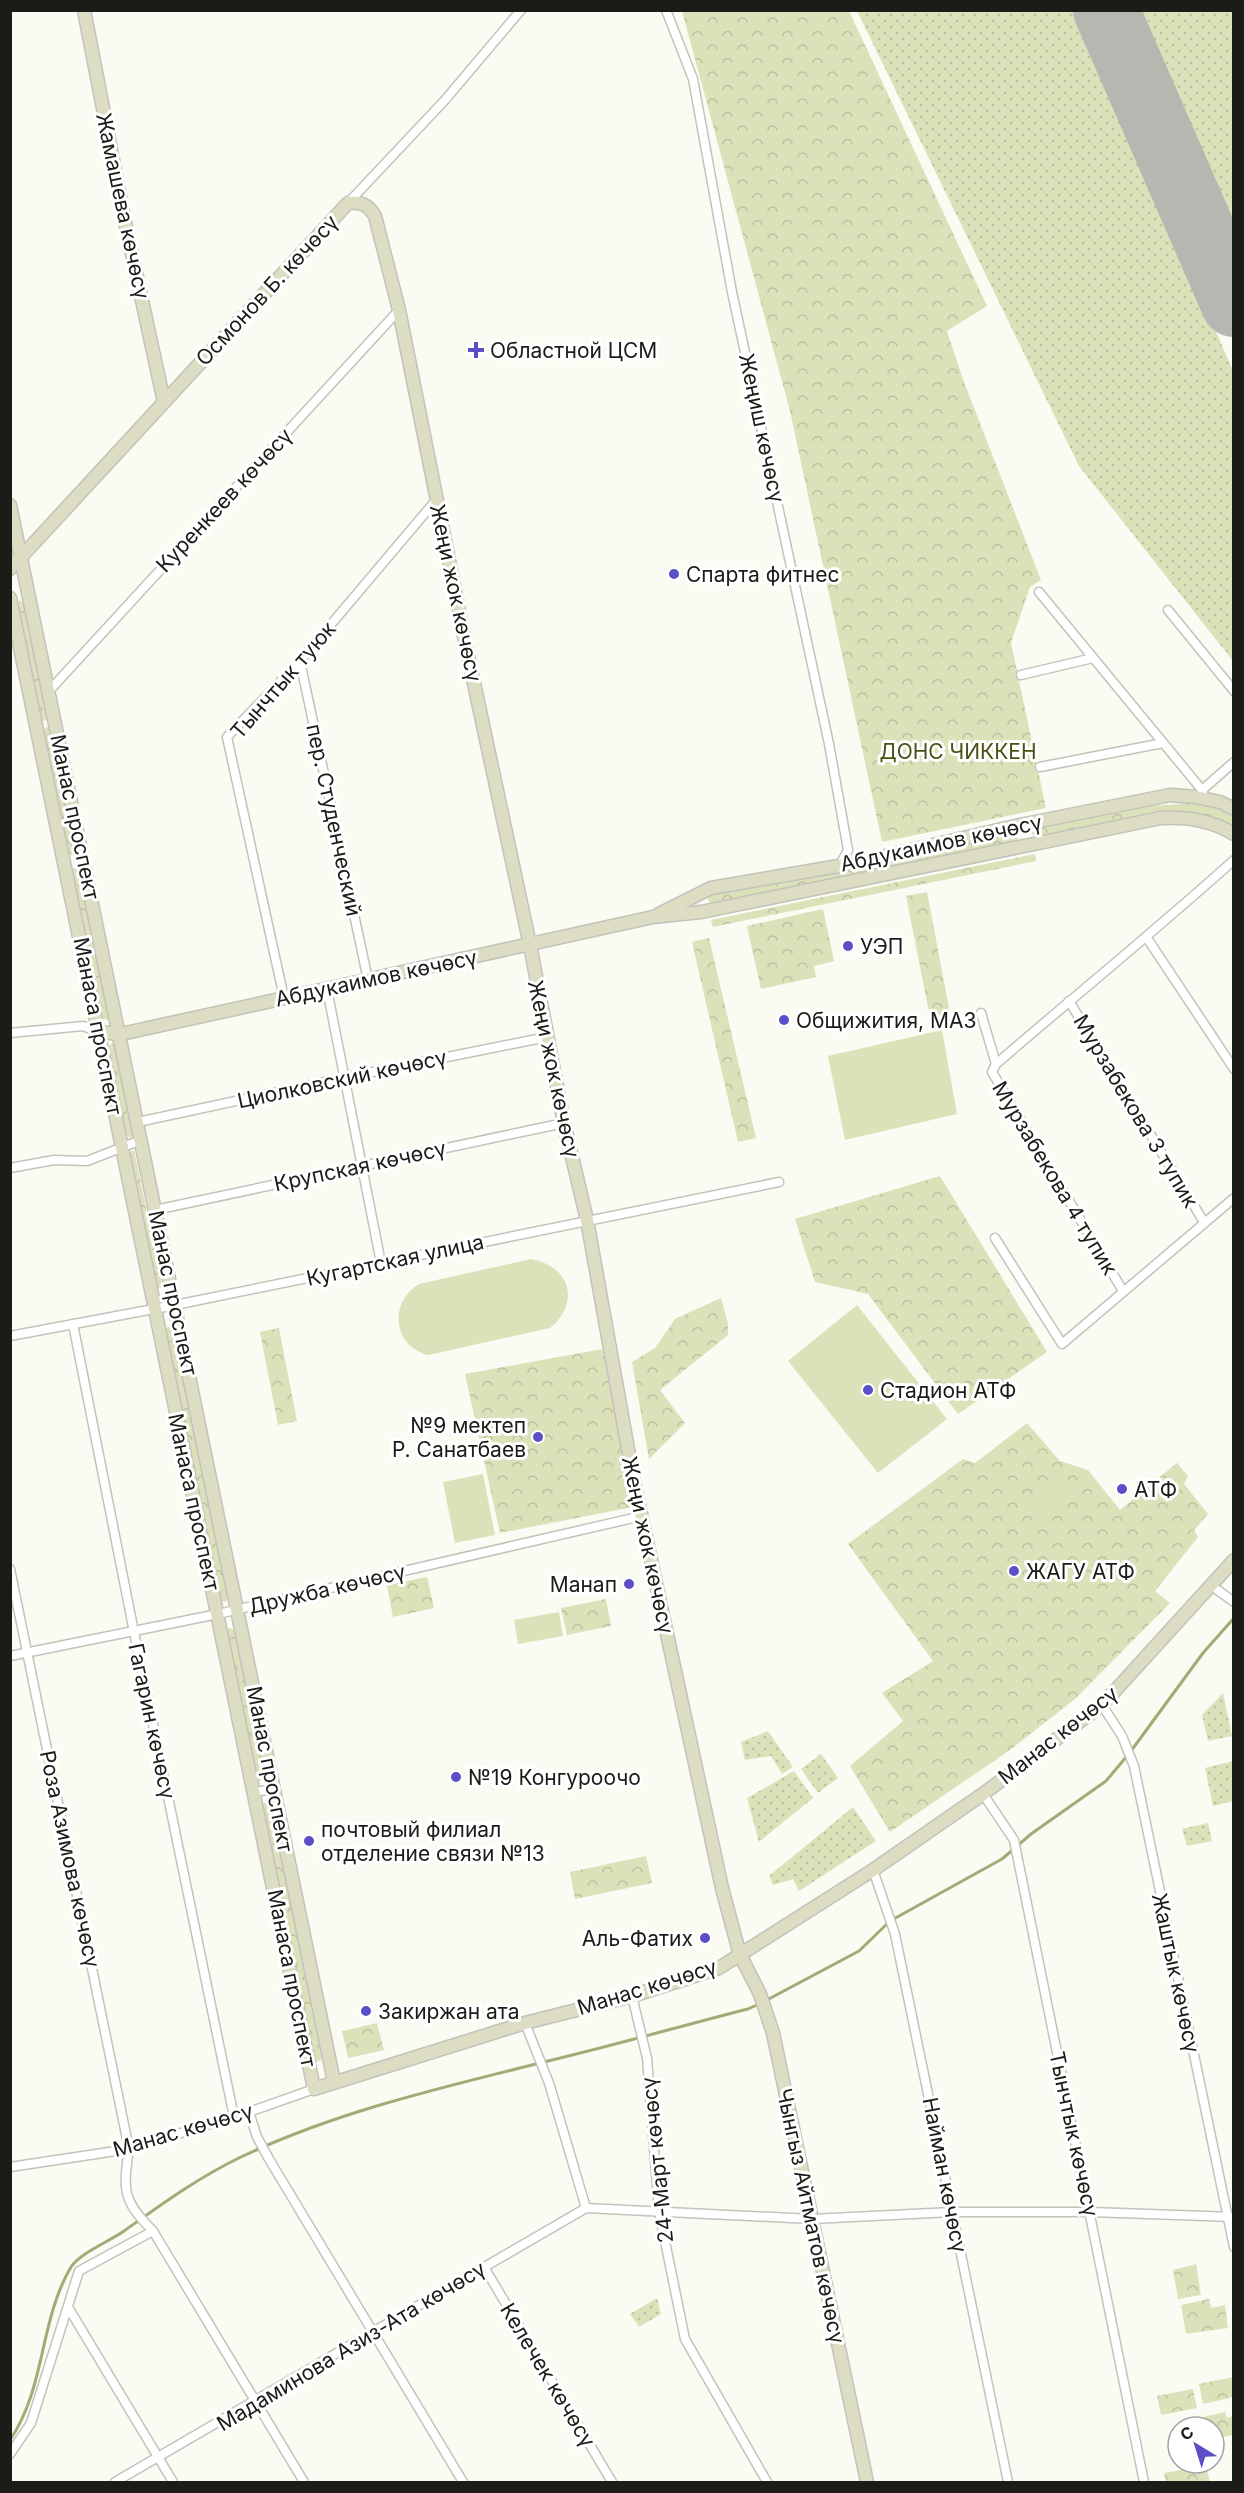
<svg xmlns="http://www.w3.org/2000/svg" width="1244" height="2493" font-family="Inter,sans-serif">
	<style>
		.grass { fill: url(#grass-dots) }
		.forest { fill: url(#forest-crowns) }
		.pitch { fill: #dde1ba }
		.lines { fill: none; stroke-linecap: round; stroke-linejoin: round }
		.stream { stroke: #a5a976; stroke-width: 3 }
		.runway { stroke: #b6b7b0; stroke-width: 66 }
		.street-casing { stroke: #c2c3bb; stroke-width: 11 }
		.secondary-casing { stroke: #c2c3bb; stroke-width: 15 }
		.street { stroke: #fff; stroke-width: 8 }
		.secondary { stroke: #dcddc3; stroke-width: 12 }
		.poi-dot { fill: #5a4fc7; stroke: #fff; stroke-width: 2 }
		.labels { text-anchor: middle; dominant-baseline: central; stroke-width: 6; stroke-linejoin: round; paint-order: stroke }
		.street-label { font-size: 21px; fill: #1b1b18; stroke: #fff }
		.poi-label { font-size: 21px; fill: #1b1b18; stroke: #fff; text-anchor: start }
		.park-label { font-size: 21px; fill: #4c4f14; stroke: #fff }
	</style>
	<defs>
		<pattern id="grass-dots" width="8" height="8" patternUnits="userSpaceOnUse" patternTransform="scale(1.5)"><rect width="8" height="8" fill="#dde1ba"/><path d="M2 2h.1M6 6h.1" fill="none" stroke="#bdc09f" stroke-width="1.8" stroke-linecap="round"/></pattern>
		<pattern id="forest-crowns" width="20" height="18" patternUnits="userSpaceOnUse" patternTransform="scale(1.5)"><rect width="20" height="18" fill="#dde1ba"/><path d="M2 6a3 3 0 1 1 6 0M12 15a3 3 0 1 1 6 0" fill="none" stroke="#bdc09f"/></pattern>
	</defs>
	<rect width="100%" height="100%" fill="#fafbf2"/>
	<g class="grass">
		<path d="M857,11H1078L1233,371V661L1079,466Z"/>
		<path d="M1135,11H1233V237Z"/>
		<path d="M1223,1693L1232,1736L1208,1741L1202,1715Z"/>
		<path d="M768,1731L793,1767L782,1774L771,1756L745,1760L741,1742Z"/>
		<path d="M821,1754L838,1778L818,1793L801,1769Z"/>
		<path d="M1233,1761V1801L1213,1806L1205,1768Z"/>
		<path d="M794,1771L813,1798L759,1842L747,1798Z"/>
		<path d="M853,1807L876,1841L799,1891L793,1879L773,1885L769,1876Z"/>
		<path d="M1208,1823L1212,1841L1187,1846L1182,1829Z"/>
		<path d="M657,2298L661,2314L639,2327L630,2314Z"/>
	</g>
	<g class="forest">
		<path d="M682,11H849L987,306L947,331L964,382L1041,580L1030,587L1011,643L1046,808L882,842L790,411Z"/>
		<path d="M20,600L24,604L47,718L44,721L40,720L17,606Z"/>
		<path d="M46,727L50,728L76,853L74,856L68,854L44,731Z"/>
		<path d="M1190,803L1216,808L1233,817V828L1200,813L1180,811L1038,837L1030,833L1036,827L1152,806Z"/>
		<path d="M1014,833L1018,837L1016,842L712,904L708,900L710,895Z"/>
		<path d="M1035,854L1036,861L713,927L711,920Z"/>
		<path d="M78,866L110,1018L107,1020L103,1018L72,869Z"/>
		<path d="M927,892L950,1013L930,1017L906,896Z"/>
		<path d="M823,909L834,961L814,966L816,977L761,989L747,926Z"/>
		<path d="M709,938L756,1138L738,1142L692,942Z"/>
		<path d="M113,1043L116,1045L134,1135L130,1138L127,1135L108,1047Z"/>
		<path d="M134,1150L162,1285L160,1288L155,1287L128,1153Z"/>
		<path d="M940,1176L1047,1352L958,1414L868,1294L815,1282L795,1219Z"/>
		<path d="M721,1298L728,1324V1335L660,1390L685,1423L649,1459L632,1362L655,1348L675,1319Z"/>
		<path d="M172,1326L229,1598L225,1602L220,1600L165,1328Z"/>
		<path d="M279,1328L297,1421L278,1425L260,1332Z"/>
		<path d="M602,1349L638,1506L500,1533L465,1374Z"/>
		<path d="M1027,1423L1060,1461L1088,1470L1120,1510L1177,1463L1188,1476L1184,1484L1208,1514L1194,1530L1198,1537L1155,1591L1170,1603L1075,1699L1010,1750L890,1832L850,1766L903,1721L882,1693L933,1661L848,1544L963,1459L975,1463Z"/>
		<path d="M427,1577L434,1608L393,1617L387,1585Z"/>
		<path d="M606,1599L611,1626L567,1635L561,1608Z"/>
		<path d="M229,1628L235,1630L264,1779L261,1781L256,1780L226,1631Z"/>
		<path d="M265,1802L270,1804L321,2056L322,2059L317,2062L314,2061L262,1806Z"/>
		<path d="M646,1856L652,1883L575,1899L570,1872Z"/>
		<path d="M377,2023L384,2050L348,2058L342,2031Z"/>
		<path d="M1196,2264L1201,2295L1178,2299L1173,2270Z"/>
		<path d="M1209,2299L1211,2308L1225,2305L1228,2328L1186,2334L1181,2305Z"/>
		<path d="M1233,2377V2397L1203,2404L1199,2384Z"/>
		<path d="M1193,2389L1197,2408L1161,2415L1157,2396Z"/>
		<path d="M1225,2412L1227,2418L1233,2416V2435L1214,2439V2427H1206L1203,2417Z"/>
		<path d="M1185,2463H1205L1210,2482H1166L1164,2473L1186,2469Z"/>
	</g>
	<g class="pitch">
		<path d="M942,1030L957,1114L845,1140L828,1056Z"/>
		<path d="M531,1259C570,1266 581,1302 550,1328L428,1355C393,1346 388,1303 419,1284Z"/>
		<path d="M857,1305L947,1419L878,1473L788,1361Z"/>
		<path d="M483,1474L495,1535L455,1543L443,1482Z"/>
		<path d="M1057,1480L1068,1493L1038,1517L1027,1504Z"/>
		<path d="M559,1612L563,1636L518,1644L514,1620Z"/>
	</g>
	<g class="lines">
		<g class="stream">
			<path d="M1131,1751L1203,1653L1234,1618"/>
			<path d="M765,2001L859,1951L890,1921L1002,1859L1031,1834L1106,1781L1127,1756"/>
			<path d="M10,2440C46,2387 39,2321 71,2267C80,2253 110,2241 124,2231C162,2204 199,2177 241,2157C338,2111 444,2087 548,2061C615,2045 681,2026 748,2009L759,2004"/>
		</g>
		<path class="runway" d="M1106,10L1234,304"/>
		<defs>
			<g id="street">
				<path d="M666,10L693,79L732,292L829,744L848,850L840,865"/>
				<path d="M348,203L445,100L521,10"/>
				<path d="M1039,592L1202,790"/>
				<path d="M1168,610L1234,691"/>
				<path d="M300,661L368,980"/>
				<path d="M1021,675L1093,658"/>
				<path d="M49,691L399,310"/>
				<path d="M1040,767L1163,743"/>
				<path d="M1203,793L1202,790L1234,762"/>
				<path d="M1147,938L1234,1069"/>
				<path d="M327,989L381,1263"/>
				<path d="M284,998L227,737L300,661L437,499"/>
				<path d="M1069,1001L1204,1222"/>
				<path d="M981,1013L996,1064"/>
				<path d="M10,1033L83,1026L99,1032"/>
				<path d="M138,1122L343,1078L547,1037"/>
				<path d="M10,1168L54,1160L87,1161L141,1140"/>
				<path d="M155,1210L564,1123"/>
				<path d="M995,1238L1062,1344L1234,1198"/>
				<path d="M1123,1291L992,1072L996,1064C1075,996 1156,930 1234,860"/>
				<path d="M73,1324L134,1632L234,2117"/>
				<path d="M10,1336L175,1305L779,1182"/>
				<path d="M10,1569L129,2149C123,2190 122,2200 153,2231L304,2482"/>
				<path d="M1212,1586L1234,1602"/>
				<path d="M10,1656L218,1614L642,1516"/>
				<path d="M1102,1705L1122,1736L1134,1766L1234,2247"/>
				<path d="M254,1792L274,1789"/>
				<path d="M983,1794L1014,1840L1144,2482"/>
				<path d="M873,1870L895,1934L1008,2482"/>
				<path d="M632,1996L647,2058L659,2212L685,2339L767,2482"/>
				<path d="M525,2023L549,2083L586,2208"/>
				<path d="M249,2112L257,2137L269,2159L463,2482"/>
				<path d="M10,2167L129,2149L249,2112L314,2089"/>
				<path d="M586,2208L812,2219L952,2212H1091L1234,2217"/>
				<path d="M484,2267L612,2482"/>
				<path d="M68,2307L173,2482"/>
				<path d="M10,2454L31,2423L79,2271L153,2231"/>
				<path d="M115,2482L586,2208"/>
			</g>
			<g id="secondary">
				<path d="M84,10L125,222L164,402"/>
				<path d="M10,505L334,2082"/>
				<path d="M10,569L348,203C361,202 368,204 375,216L399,310L465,641L530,945L564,1123L587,1220L633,1477L722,1888L740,1955L760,1994L773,2033L867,2482"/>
				<path d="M10,598L314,2089L525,2023L632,1996L719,1968L873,1870L983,1794L1102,1705L1234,1560"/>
				<path d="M659,914L711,888L850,864L1020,825L1170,795L1196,797L1220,802L1234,809"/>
				<path d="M99,1032L121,1034L653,917L701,912L1161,818C1187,817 1211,820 1234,834"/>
			</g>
		</defs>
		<use href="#street" class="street-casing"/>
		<use href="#secondary" class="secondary-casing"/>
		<use href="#street" class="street"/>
		<use href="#secondary" class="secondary"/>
	</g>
	<g class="poi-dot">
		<path d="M473 341h6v6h6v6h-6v6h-6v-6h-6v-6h6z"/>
		<circle cx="674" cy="574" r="6"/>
		<circle cx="848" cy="946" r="6"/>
		<circle cx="784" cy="1020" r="6"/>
		<circle cx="868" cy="1390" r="6"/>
		<circle cx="538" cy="1437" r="6"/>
		<circle cx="1122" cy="1489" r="6"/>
		<circle cx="1014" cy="1571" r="6"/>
		<circle cx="629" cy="1584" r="6"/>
		<circle cx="456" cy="1777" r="6"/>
		<circle cx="309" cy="1841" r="6"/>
		<circle cx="705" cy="1938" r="6"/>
		<circle cx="366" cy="2011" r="6"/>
	</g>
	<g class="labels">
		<g class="street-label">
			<text transform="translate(123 206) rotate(78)">Жамашева көчөсү</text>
			<text transform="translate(267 290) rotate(-47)">Осмонов Б. көчөсү</text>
			<text transform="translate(762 428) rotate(78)">Жеңиш көчөсү</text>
			<text transform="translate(224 500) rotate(-47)">Куренкеев көчөсү</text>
			<text transform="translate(456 593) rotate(78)">Жеңи жок көчөсү</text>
			<text transform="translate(283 680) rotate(-49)">Тынчтык туюк</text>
			<text transform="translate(75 817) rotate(78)">Манас проспект</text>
			<text transform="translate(334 820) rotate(78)">пер. Студенческий</text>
			<text transform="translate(941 843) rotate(-12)">Абдукаимов көчөсү</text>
			<text transform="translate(376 978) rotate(-12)">Абдукаимов көчөсү</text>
			<text transform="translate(98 1026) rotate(79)">Манаса проспект</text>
			<text transform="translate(554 1069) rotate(78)">Жеңи жок көчөсү</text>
			<text transform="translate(342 1079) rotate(-12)">Циолковский көчөсү</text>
			<text transform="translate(1136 1111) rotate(59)">Мурзабекова 3 тупик</text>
			<text transform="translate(360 1166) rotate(-12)">Крупская көчөсү</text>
			<text transform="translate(1055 1178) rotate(59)">Мурзабекова 4 тупик</text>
			<text transform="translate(395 1260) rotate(-12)">Кугартская улица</text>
			<text transform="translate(173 1293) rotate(78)">Манас проспект</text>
			<text transform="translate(194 1502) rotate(78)">Манаса проспект</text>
			<text transform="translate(648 1545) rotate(78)">Жеңи жок көчөсү</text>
			<text transform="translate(327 1589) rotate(-13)">Дружба көчөсү</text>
			<text transform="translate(152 1721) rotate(78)">Гагарин көчөсү</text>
			<text transform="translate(1058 1735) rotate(-38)">Манас көчөсү</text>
			<text transform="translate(270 1769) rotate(79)">Манас проспект</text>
			<text transform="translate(70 1859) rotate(78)">Роза Азимова көчөсү</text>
			<text transform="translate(1176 1973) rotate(78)">Жаштык көчөсү</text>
			<text transform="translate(292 1978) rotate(79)">Манаса проспект</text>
			<text transform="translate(647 1987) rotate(-17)">Манас көчөсү</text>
			<text transform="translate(183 2130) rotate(-16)">Манас көчөсү</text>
			<text transform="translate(1074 2134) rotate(78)">Тынчтык көчөсү</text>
			<text transform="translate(657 2160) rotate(-96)">24-Март көчөсү</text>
			<text transform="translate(945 2175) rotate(79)">Найман көчөсү</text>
			<text transform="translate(811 2216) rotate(78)">Чынгыз Айтматов көчөсү</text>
			<text transform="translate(351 2346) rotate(-31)">Мадаминова Азиз-Ата көчөсү</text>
			<text transform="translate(548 2375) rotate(59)">Келечек көчөсү</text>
		</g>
		<g class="poi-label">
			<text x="490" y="350">Областной ЦСМ</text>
			<text x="686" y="574">Спарта фитнес</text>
			<text x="860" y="946">УЭП</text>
			<text x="796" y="1020">Общижития, МАЗ</text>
			<text x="880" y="1390">Стадион АТФ</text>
			<text x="526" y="1425" text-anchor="end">№9 мектеп<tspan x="526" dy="24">Р. Санатбаев</tspan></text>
			<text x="1134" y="1489">АТФ</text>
			<text x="1026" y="1571">ЖАГУ АТФ</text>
			<text x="617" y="1584" text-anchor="end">Манап</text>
			<text x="468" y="1777">№19 Конгуроочо</text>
			<text x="321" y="1829">почтовый филиал<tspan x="321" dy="24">отделение связи №13</tspan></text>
			<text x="693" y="1938" text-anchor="end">Аль-Фатих</text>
			<text x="378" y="2011">Закиржан ата</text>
		</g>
		<g class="park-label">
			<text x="958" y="751">ДОНС ЧИККЕН</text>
		</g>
	</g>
	<rect width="1244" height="2493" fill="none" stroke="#1b1b18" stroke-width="24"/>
	<g transform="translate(1196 2445) rotate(322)"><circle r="28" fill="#ffffff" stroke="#a4a4a3" stroke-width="1.5"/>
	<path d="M0-4.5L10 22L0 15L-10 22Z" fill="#5a4fc7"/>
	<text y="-9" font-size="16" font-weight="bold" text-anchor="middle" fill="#1b1b18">С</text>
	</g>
</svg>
